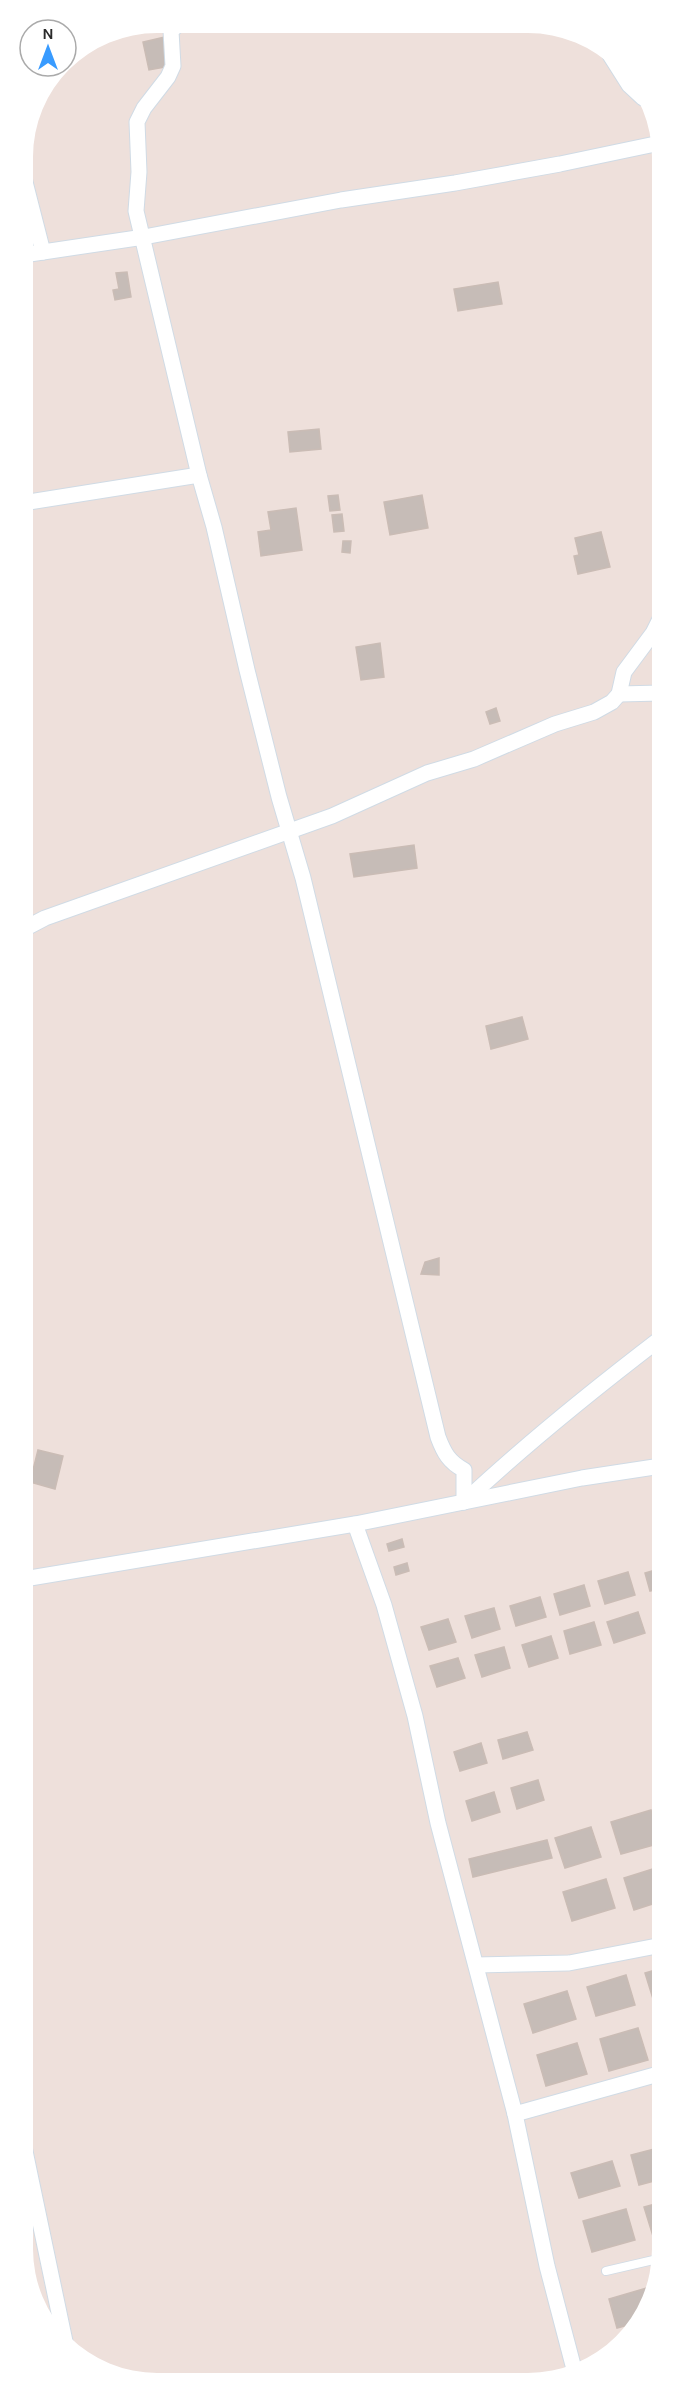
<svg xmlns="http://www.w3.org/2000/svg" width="685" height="2406" font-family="Karla,sans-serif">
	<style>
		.building { fill: #c6bcb7; stroke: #cabcb5; stroke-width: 1.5 }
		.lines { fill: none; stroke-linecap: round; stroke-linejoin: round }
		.service-casing { stroke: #d0dbe5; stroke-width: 10 }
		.minor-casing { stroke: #d0dbe5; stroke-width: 17 }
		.service { stroke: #fff; stroke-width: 8 }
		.minor { stroke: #fff; stroke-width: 15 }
	</style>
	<rect width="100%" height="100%" fill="#eee0db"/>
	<g class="building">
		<path d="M165,37L171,66L149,70L143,42Z"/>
		<path d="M127,272L131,297L115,300L113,290L119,289L116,273Z"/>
		<path d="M498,282L502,304L458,311L454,289Z"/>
		<path d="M319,429L321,449L290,452L288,432Z"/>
		<path d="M338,495L340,510L330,511L328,496Z"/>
		<path d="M422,495L428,528L390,535L384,502Z"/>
		<path d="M296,508L302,550L261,556L258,532L271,530L268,512Z"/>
		<path d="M342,514L344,531L334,532L332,515Z"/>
		<path d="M601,532L610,567L578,574L574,556L579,555L575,538Z"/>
		<path d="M343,541H351L350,553L342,552Z"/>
		<path d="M380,643L384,677L361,680L356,647Z"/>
		<path d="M496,708L500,721L490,724L486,712Z"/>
		<path d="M414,845L417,868L354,877L350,854Z"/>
		<path d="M522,1017L528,1039L491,1049L486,1026Z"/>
		<path d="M439,1258V1275L421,1274L425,1262Z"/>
		<path d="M38,1450L63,1456L55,1489L30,1482Z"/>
		<path d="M402,1539L404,1547L389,1551L387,1544Z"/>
		<path d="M407,1563L409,1571L396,1575L394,1567Z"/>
		<path d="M662,1568V1588L650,1591L645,1573Z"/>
		<path d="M628,1572L635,1595L605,1604L598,1581Z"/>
		<path d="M584,1585L590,1606L560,1615L554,1594Z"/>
		<path d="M540,1597L546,1617L516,1626L510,1606Z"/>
		<path d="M662,1607V1629L655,1609Z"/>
		<path d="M494,1608L500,1629L472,1638L465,1616Z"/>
		<path d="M638,1612L645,1633L614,1643L607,1622Z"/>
		<path d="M448,1619L456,1642L429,1650L421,1627Z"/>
		<path d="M594,1622L601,1645L570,1654L564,1631Z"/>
		<path d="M551,1636L558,1658L529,1667L522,1645Z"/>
		<path d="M504,1647L510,1668L482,1677L475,1655Z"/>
		<path d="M458,1658L465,1678L437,1687L430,1666Z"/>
		<path d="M527,1732L533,1750L503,1759L498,1740Z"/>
		<path d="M481,1743L487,1763L460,1771L454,1752Z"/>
		<path d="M538,1780L544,1800L517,1809L511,1788Z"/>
		<path d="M494,1792L500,1812L472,1821L466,1801Z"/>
		<path d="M651,1810L661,1843L621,1854L611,1822Z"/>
		<path d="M591,1827L601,1857L565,1868L555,1838Z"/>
		<path d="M547,1840L552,1858L473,1877L469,1859Z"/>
		<path d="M662,1866V1901L634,1910L624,1878Z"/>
		<path d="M606,1879L615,1908L572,1921L563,1892Z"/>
		<path d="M662,1968V1999L654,2002L645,1973Z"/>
		<path d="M626,1975L635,2005L596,2016L587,1987Z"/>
		<path d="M567,1991L576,2019L533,2033L524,2004Z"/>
		<path d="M638,2028L648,2060L609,2071L600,2039Z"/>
		<path d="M577,2043L587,2074L546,2086L537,2055Z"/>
		<path d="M662,2147V2179L639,2185L631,2155Z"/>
		<path d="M612,2161L620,2186L579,2198L571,2173Z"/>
		<path d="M662,2202V2234L653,2236L644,2207Z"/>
		<path d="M626,2209L635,2240L592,2252L583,2221Z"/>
		<path d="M650,2287L635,2323L617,2328L609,2299Z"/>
	</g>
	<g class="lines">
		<defs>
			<path id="service" d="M606,2271L662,2258"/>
			<g id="minor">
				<path d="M180,23L171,31L173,66L168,77L144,108L137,122L139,172L136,211L199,475L214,527L247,670L279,797L303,878L438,1437C444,1453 449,1462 464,1470V1502"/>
				<path d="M610,55L629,85L643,98"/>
				<path d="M23,174L43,252"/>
				<path d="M23,255L144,237L341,200L455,183L560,164L660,143"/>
				<path d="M23,503L199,475"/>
				<path d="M619,694L661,693"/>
				<path d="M24,929L45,918L332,816L427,773L474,759L555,724L594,712L612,702L619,694L624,672L653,633L660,619"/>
				<path d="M464,1502C527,1443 593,1390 661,1338"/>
				<path d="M355,1524L384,1605L415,1716L438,1823L515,2114L547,2266L574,2369"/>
				<path d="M24,1579L355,1524L582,1478L661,1466"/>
				<path d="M476,1965L569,1963L662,1945"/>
				<path d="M515,2114L662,2073"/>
				<path d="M25,2151L66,2346"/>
			</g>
		</defs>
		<use href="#service" class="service-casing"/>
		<use href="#minor" class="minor-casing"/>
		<use href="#service" class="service"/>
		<use href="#minor" class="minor"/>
	</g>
	<path d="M0 0H685V2406H0ZM157 33H528A124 124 0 0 1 652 157V2249A124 124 0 0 1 528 2373H157A124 124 0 0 1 33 2249V157A124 124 0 0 1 157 33Z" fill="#fff" fill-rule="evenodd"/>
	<g transform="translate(48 48)"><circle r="28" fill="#ffffff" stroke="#aaaaaa" stroke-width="1.5"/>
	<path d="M0-4.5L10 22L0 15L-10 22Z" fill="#389bff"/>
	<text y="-9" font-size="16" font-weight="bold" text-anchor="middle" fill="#2b2b2b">N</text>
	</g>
</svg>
